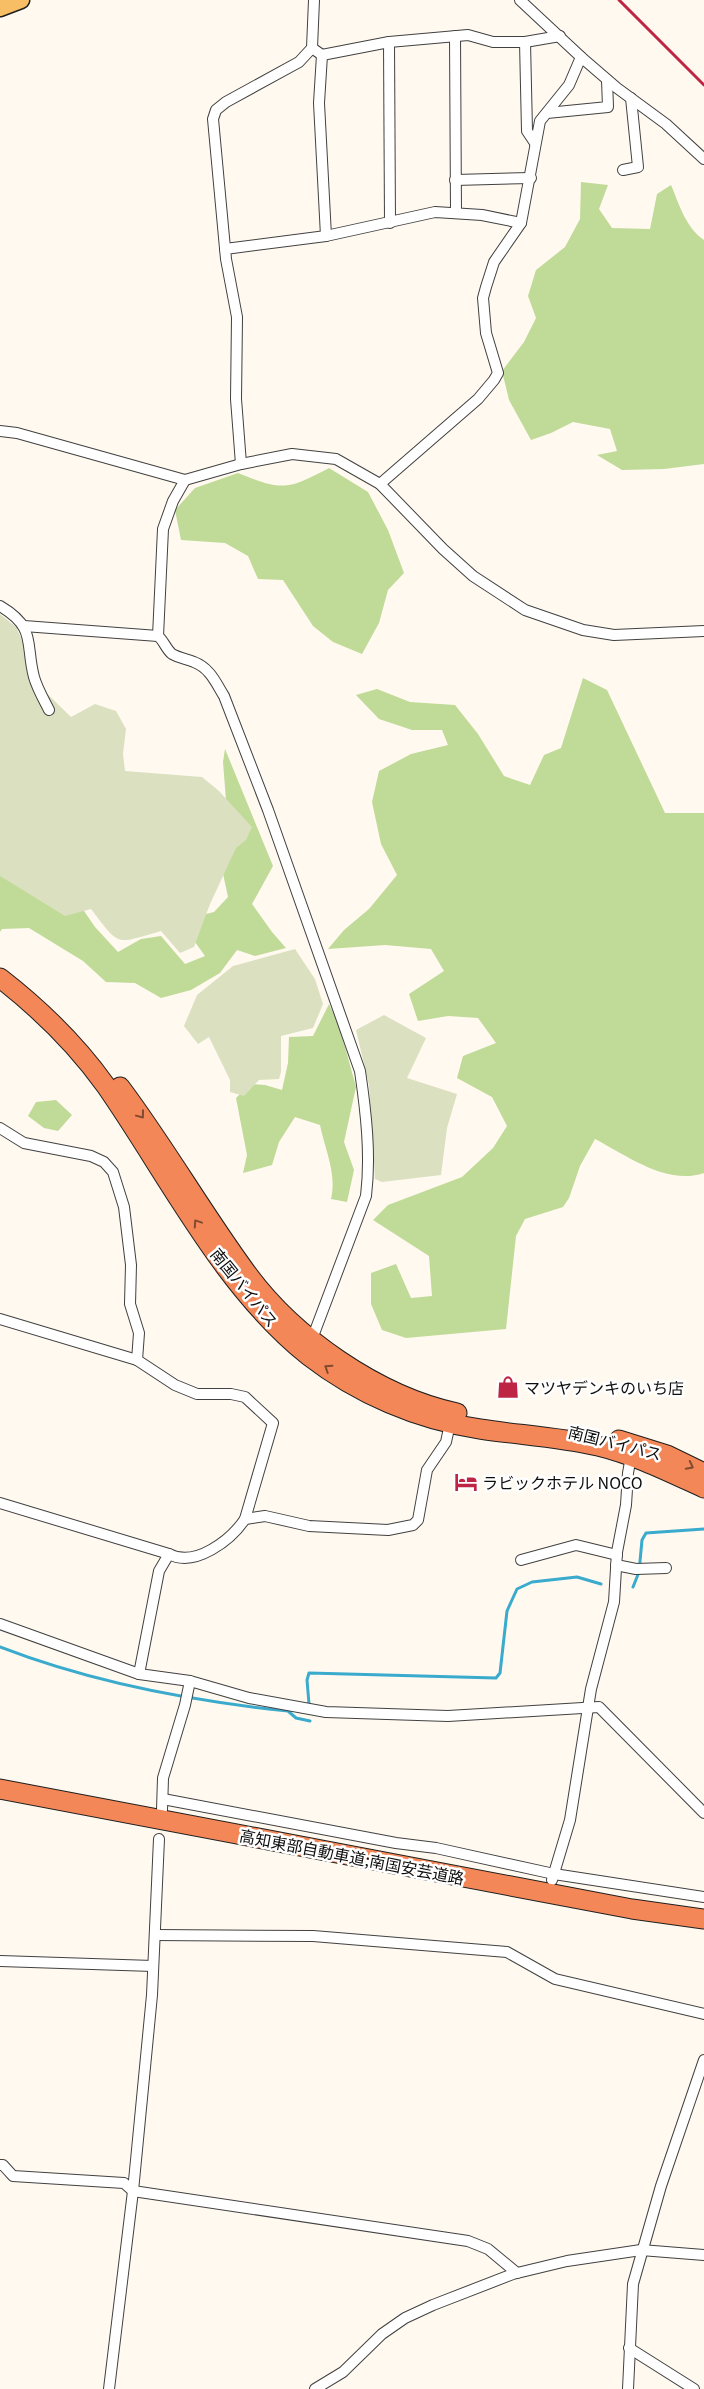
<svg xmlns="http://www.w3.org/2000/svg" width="704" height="2389" font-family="Georgia,'Noto Sans JP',serif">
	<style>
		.forest { fill: #c0da98 }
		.cemetery { fill: #dbe1c0 }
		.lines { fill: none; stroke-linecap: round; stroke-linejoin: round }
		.stream { stroke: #3aaacd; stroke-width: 3 }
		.street-casing { stroke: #414141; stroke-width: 12 }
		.primary-casing { stroke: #1f1f1f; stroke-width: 19 }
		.highway-casing { stroke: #1f1f1f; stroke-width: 21 }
		.street { stroke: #fff; stroke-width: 10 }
		.primary { stroke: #f8be65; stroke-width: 16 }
		.highway { stroke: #f48757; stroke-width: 19 }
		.rail { stroke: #be2545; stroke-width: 3 }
		.oneway { stroke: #814a32 }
		.labels { text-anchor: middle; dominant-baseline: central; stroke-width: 5; stroke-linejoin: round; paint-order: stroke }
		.street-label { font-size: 16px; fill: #0e0e0e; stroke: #fff }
		.poi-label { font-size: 16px; fill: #0e0e0e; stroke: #fff; text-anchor: start }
	</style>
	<rect width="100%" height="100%" fill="#fff9ef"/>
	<g class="forest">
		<path d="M581,182L608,185L599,209L612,228L650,229L657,194L671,185C679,204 686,228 704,240V464L664,469L622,470L597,455L617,451L610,429L573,422L551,433L531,440L509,400L502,371L524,342L536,318L528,296L536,270L565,247L580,219Z"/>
		<path d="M329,468L368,492L388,530L404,573L388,590L379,623L362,654L333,642L313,626L283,580L258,579L248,556L225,543L181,540L175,510L195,488L238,473C283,491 287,490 329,468Z"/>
		<path d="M583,678L607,690L665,813H704V1173C667,1186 626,1155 595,1139L580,1166L569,1198L563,1207L525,1219L516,1236L506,1329L406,1338L382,1330L371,1304V1273L396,1264L411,1298L432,1296L429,1256L373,1220L388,1205L462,1177L493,1148L507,1126L492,1097L457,1078L463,1056L496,1043L478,1018L448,1016L418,1021L409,994L444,971L431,949L385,945L328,949L344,930L369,909L397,875L381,844L372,802L379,771L411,754L448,745L442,730H412L379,719L356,695L377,689L410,702L455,705L478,734L504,776L530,785L544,755L561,748Z"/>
		<path d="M225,749L273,866L252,904L272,932L286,948L255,956L237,950L220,973L191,990L161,998L135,983L106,982L83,961L29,928L2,929L0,932V874L84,911L95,927L118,952L141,939L161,936L185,964L205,956L190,935L194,917L214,912L228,897L222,869L227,813L223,762Z"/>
		<path d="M329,1004L339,1025L356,1087L344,1142L354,1170L347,1202L331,1199C337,1173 325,1150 320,1125L295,1117L279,1142L272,1165L243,1173L247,1155L236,1098L250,1084L265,1085L282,1090L288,1063L289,1037L313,1036Z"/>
		<path d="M56,1100L72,1115L58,1131L44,1128L28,1116L36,1102Z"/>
	</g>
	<g class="cemetery">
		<path d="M0,614L16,627L25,647L28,675L71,717L95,704L116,711L126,729L123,754L125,771L202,777L219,791L252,827L246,840L236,848L210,904L194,947L180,953L161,931C115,944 121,948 91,909L65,916L0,876Z"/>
		<path d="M295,949L315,979L323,1004L313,1028L281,1036V1072L279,1079L259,1080L244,1096L230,1092V1080L209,1037L198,1044L184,1026L197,995L233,966Z"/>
		<path d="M384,1015L426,1038L407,1078L457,1094L447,1128L441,1175L382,1182L375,1179L369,1085L356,1030Z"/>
	</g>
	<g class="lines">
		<g class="stream">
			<path d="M633,1587L639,1572L642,1540L646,1533L704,1529"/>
			<path d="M0,1647C93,1683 189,1701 288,1711L296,1718L310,1721"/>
			<path d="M309,1704L307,1680L309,1673L496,1678L500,1673L507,1611L517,1589L532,1582L577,1577L601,1584"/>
		</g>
		<defs>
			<g id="street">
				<path d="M520,0L581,57L617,88L666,124L704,159"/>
				<path d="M455,36L456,213"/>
				<path d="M389,42L390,223"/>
				<path d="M525,42L527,131L535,143"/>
				<path d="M312,48L322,55L389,42L468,35L493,42H525L560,36"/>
				<path d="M322,55L319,103L326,236"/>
				<path d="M547,113L608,107L607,80"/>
				<path d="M623,170L638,167L631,98"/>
				<path d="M455,180L531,178"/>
				<path d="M225,249L326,236L435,212L482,215L521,223"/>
				<path d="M0,431L17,433L185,480L241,464L292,454L336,459L380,484L443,549L473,576L525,610L583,630L614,635L704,631"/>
				<path d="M241,464L236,399L237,317L226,259L213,119L216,110L226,102L299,62L312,48L314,0"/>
				<path d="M380,484L478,399L494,380L498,373L486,333L483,298L486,287L494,262L521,223L540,121L569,85L581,57"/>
				<path d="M0,606C37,628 25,643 34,677C37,688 44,700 49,710"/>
				<path d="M24,626L158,636C164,641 166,649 172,654C179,658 187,659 194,662C210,668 216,683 224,696L268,810L360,1071C366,1112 371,1155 366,1196L312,1339"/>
				<path d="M158,636L163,529L173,501L185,480"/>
				<path d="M0,1128L24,1143L91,1156L104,1162L113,1172L124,1207L131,1265L130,1304L139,1333L137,1360"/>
				<path d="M0,1319L137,1360L175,1385L197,1394H231L245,1397L273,1423L245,1519C231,1540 195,1568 169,1554L0,1503"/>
				<path d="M245,1519L265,1516L309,1526L388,1530L413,1525L418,1520L427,1470L446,1442L451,1419"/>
				<path d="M521,1560L576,1545L617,1555"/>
				<path d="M616,1565L636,1569L666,1568"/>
				<path d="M0,1624L139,1674L190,1681L249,1698L326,1712L448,1716L599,1707L704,1813"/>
				<path d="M139,1674L159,1571L169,1554"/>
				<path d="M163,1799L396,1843L436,1848L554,1874L704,1897"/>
				<path d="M162,1810L163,1778L185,1705L190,1681"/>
				<path d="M552,1880L570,1820L591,1689L614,1602L617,1552L626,1505L628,1473L631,1456"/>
				<path d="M155,1935L313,1936L507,1952L555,1979L704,2014"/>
				<path d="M0,1961L153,1966"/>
				<path d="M0,2165H3L13,2176L124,2183L133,2191L468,2241L488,2249L517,2273"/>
				<path d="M629,2348L694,2389"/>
				<path d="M109,2389L133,2191L152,1995L159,1839"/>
				<path d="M315,2389L343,2372L382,2334L405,2318L433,2305L513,2274L567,2261L641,2250L704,2255"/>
				<path d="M628,2389L633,2284L661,2186L704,2060"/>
			</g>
			<path id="primary" d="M0,8L21,0"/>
			<g id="highway">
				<path d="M0,978C40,1009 76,1044 106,1086C168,1175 223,1288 309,1356C358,1394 418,1420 480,1429C519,1435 559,1437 598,1446C635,1455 669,1472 704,1488"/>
				<path d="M120,1087C165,1147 202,1212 246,1272C293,1337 378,1396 457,1413"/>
				<path d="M619,1440L667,1455L704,1473"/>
				<path d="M0,1789L632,1909L704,1919"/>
			</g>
		</defs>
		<use href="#street" class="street-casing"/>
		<use href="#primary" class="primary-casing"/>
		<use href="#highway" class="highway-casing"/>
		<use href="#street" class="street"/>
		<use href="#primary" class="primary"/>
		<use href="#highway" class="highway"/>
		<path class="rail" d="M619,0L704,85"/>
	</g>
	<defs><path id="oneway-chevron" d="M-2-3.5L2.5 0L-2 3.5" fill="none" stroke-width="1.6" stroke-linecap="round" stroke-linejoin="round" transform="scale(1.25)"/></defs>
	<g class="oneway">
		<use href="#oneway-chevron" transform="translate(141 1115) rotate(53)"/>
		<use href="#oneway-chevron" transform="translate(197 1223) rotate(-124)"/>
		<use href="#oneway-chevron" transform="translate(328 1368) rotate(-147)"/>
		<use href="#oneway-chevron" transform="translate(690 1466) rotate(27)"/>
	</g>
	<defs>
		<symbol id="shop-bare" viewBox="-9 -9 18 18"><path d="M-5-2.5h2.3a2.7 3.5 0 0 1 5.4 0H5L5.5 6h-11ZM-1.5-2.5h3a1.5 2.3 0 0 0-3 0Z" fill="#be2545" stroke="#fff" stroke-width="2.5" paint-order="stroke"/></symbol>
		<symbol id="hotel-bare" viewBox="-9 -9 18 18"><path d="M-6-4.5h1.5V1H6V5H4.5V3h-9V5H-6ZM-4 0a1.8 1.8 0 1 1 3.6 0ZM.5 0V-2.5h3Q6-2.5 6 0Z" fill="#be2545" stroke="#fff" stroke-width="2.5" paint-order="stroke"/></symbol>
	</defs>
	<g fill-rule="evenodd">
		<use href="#shop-bare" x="492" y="1371" width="32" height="32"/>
		<use href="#hotel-bare" x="450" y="1466" width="32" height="32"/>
	</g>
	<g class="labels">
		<g class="street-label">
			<text transform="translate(245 1287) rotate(51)">南国バイパス</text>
			<text transform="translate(615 1442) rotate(14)">南国バイパス</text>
			<text transform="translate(352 1856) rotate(11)">高知東部自動車道;南国安芸道路</text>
		</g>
		<g class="poi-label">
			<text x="524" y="1387">マツヤデンキのいち店</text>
			<text x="482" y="1482">ラビックホテル NOCO</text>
		</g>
	</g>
</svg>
